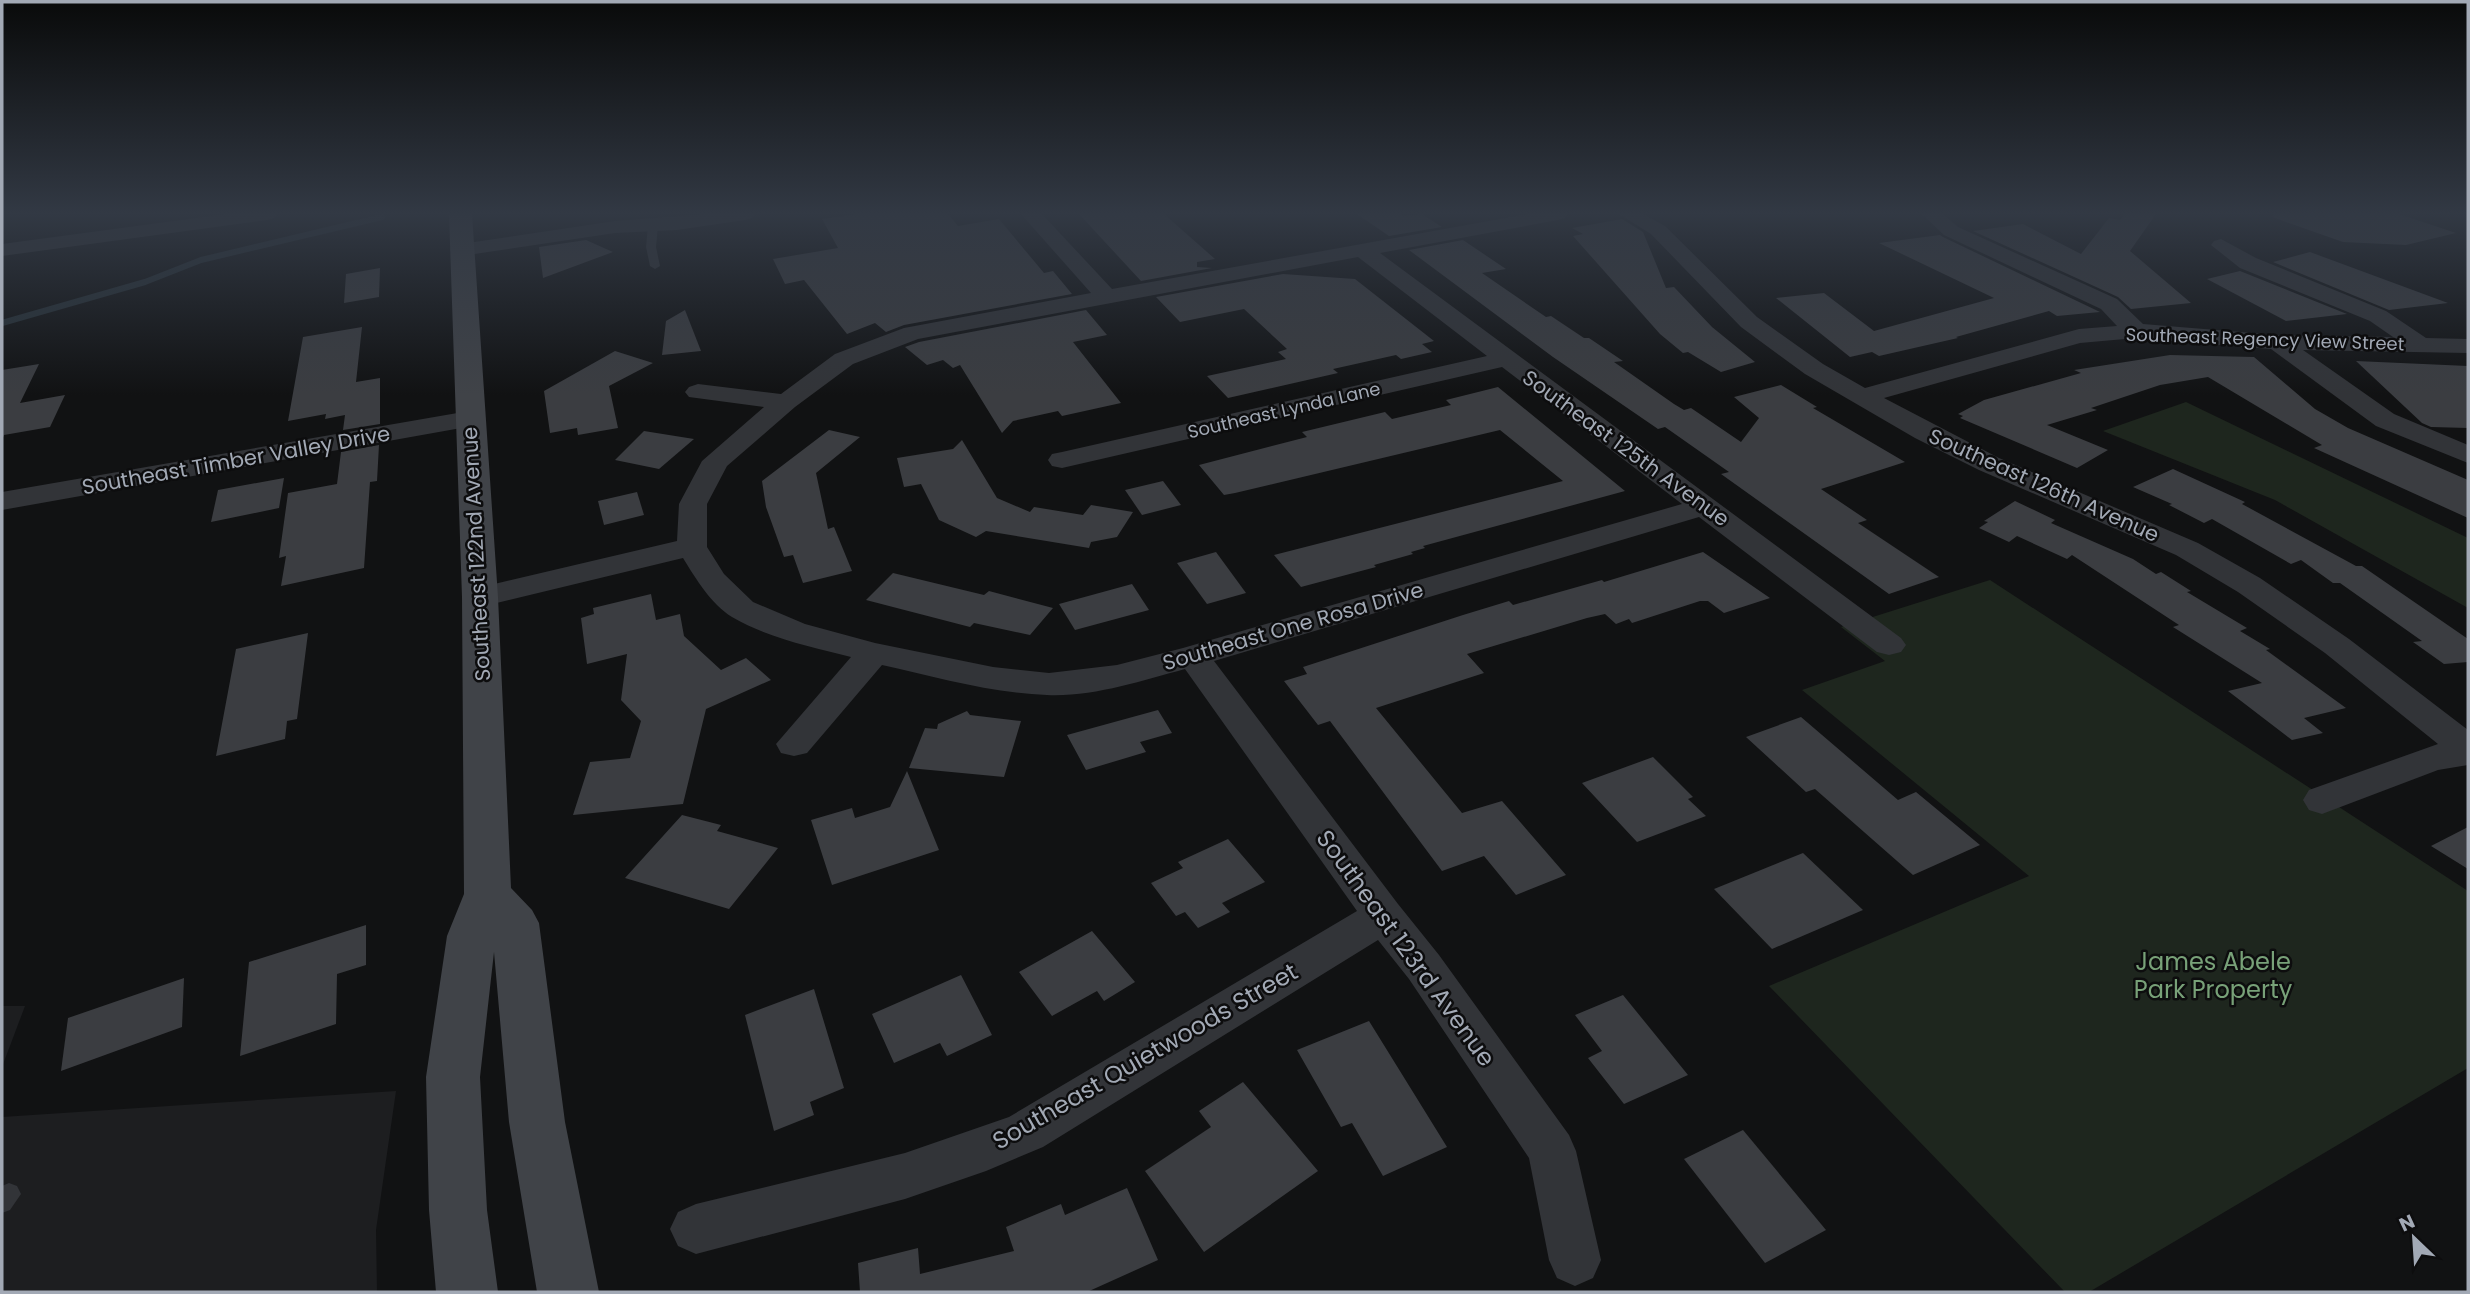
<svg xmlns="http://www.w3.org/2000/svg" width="2470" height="1294" font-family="Poppins,sans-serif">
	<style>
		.built { fill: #1d1e20 }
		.green { fill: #1e261e }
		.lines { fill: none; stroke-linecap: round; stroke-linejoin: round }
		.stream { stroke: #273137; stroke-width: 6 }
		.building { fill: #3b3d41 }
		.service { fill: #323438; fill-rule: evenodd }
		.minor { fill: #323438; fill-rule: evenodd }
		.secondary { fill: #404348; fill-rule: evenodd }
		.labels { text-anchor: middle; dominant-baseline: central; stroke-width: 5; stroke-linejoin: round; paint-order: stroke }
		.far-street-label { font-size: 18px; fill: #a2a9b5; stroke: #0d0d0e }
		.street-label { font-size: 21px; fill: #a2a9b5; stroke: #0d0d0e }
		.near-street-label { font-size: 24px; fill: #a2a9b5; stroke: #0d0d0e }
		.near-park-label { font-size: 24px; fill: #78a178; stroke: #0d0d0e }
	</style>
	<rect width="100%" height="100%" fill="#111213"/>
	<g class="built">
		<path d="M2,1006H25L2,1067Z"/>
		<path d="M396,1091L376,1230L377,1292H2V1117Z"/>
	</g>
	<g class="green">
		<path d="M2186,402L2468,538V608L2275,500L2103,431Z"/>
		<path d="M1990,580L2468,891V1068L2089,1292H2065L1769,986L2029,876L1802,690L1885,661L1841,627Z"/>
	</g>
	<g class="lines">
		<path class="stream" d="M2,323L145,282L201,260L382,217"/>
	</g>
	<g class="building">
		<path d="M858,214H948L958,226L999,219L1044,273L1053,271L1072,294L904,325L886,332L875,323L847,334L804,280L785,284L773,259L838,248L822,219Z"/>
		<path d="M1079,214H1164L1215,259L1197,262V267L1212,268L1141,281Z"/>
		<path d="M1357,214H1400L1404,216L1422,214L1442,227L1389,236Z"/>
		<path d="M2125,214H2156L2130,251L2191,303L2131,309L2118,297L1973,231L2023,224L2081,254L2109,218L2120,220Z"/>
		<path d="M2273,214H2399L2456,233L2406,245L2343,242L2272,217Z"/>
		<path d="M1622,219L1643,232L1666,288L1674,287L1712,327L1755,362L1721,372L1688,352L1683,353L1660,334L1573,236L1583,234L1572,228Z"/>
		<path d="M1940,235L1943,237L2100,312L2057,316L2049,311L1956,337L1958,338L1879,356L1872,352L1850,357L1776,298L1824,293L1874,331L1994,298L1879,243Z"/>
		<path d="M586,240L613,252L543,278L539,247Z"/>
		<path d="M1463,240L1506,269L1482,273L1546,317L1551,316L1584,338H1589L1623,361L1614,362L1674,404L1684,410L1691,408L1741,442L1759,418L1734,397L1781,385L1817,407L1813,408L1905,462L1821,489L1867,520L1858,523L1939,577L1889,594L1721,474L1729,472L1665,427L1658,429L1553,357L1409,250Z"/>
		<path d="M2310,252L2448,303L2389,310L2273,262Z"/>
		<path d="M380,268L379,297L344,303L346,274Z"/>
		<path d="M2240,271L2347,314L2286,321L2207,279Z"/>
		<path d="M1283,274L1355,279L1434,341L1422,344L1432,352L1401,359L1396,355L1333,369L1338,373L1228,398L1207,376L1286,359L1278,352L1287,349L1244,309L1180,322L1156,297Z"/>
		<path d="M685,310L701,351L662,355L666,321Z"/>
		<path d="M1086,310L1107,335L1073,342L1121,403L1062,416L1058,411L1013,421L1002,433L960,365L953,368L943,360L927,365L905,347L919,342Z"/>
		<path d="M362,327L356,382L380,378V424L343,430L345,415L325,419L326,414L288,421L303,337Z"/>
		<path d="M615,351L653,363L609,386L618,428L578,435L577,428L550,433L544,391Z"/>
		<path d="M2170,355L2254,357L2315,409L2348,428L2468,480V518L2314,448L2322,445L2208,377L2160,385L2091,408L2097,410L2047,425L2108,450L2077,468L1960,418L1963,416L1958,414L1984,400L2081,373L2074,370Z"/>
		<path d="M2356,361L2468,366V428L2431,427L2422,423Z"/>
		<path d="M39,364L20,403L65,395L50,427L4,435L2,440V370Z"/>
		<path d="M1498,387L1625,491L1423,546L1425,548L1411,552L1413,554L1374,565L1376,567L1301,587L1274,555L1563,481L1500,430L1235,493L1224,495L1199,465L1307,437L1302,432L1385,412L1392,419L1451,405L1446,400Z"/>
		<path d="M829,430L860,437L816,473L828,529L834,527L852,571L803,583L793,555L784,557L766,507L762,481Z"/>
		<path d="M644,431L694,439L659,469L615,460Z"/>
		<path d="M962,440L997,498L1030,512L1034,507L1083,515L1091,505L1133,512L1117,537L1091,542L1089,548L986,531L976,537L939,520L921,484L904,487L897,458L953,449Z"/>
		<path d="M379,445L377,481L370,482L364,568L281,586L286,556L279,558L288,493L337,484L341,452Z"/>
		<path d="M2173,469L2245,502L2242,504L2356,566H2362L2468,639V662L2444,664L2413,642L2422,641L2340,583H2333L2301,560L2291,564L2212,519L2204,523L2169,505L2172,504L2133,487Z"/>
		<path d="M284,478L279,508L211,522L218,490Z"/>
		<path d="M1163,481L1181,505L1142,515L1125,490Z"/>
		<path d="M637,492L644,515L604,525L598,501Z"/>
		<path d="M2015,501L2055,520L2051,523L2133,559L2156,574L2161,572L2191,591L2187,592L2247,628L2240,631L2270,649L2266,650L2346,708L2304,718L2323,733L2292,740L2228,691L2262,683L2173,627L2179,625L2072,555L2067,559L2017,536L2009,542L1979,528L1988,522L1984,521Z"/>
		<path d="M1216,552L1246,593L1207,604L1177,563Z"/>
		<path d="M1703,552L1770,598L1724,613L1708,601H1700L1632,623L1629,619L1616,624L1605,614L1587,618L1467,654L1484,673L1376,708L1462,813L1502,801L1566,875L1516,895L1484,856L1442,871L1330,721L1318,725L1284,681L1307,674L1303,667L1463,615L1509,601L1513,605L1602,580L1604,582Z"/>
		<path d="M893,573L984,595L989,591L1053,608L1030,635L974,623L970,627L866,600Z"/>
		<path d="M1132,584L1149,610L1075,630L1059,604Z"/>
		<path d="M651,594L656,620L680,614L684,636L721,670L746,658L771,680L706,709L683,804L573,815L590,762L630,758L641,721L621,700L627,654L587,664L581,618L594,614L593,608Z"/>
		<path d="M308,633L297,719L287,721L285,739L216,756L236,649Z"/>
		<path d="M1158,710L1172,733L1140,742L1146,752L1086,770L1067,735Z"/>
		<path d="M967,711L970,715L1021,721L1004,777L909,768L925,728L937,729L938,724Z"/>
		<path d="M1801,717L1898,800L1916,792L1980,845L1913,875L1815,789L1806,792L1746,737Z"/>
		<path d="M1653,757L1693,797L1688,799L1706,816L1637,842L1582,783Z"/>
		<path d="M907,771L939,850L832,885L811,820L852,808L855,818L890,807Z"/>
		<path d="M682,815L721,825L717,831L778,848L729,909L625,878Z"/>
		<path d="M2468,827V869L2431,846Z"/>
		<path d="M1228,839L1265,882L1222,903L1230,912L1198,928L1185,912L1176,916L1151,883L1183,868L1178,862Z"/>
		<path d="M1803,853L1863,910L1772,949L1714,889Z"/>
		<path d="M366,925V965L337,974L336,1024L240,1056L249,962Z"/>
		<path d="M1092,931L1135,982L1104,1001L1097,991L1052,1016L1019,972Z"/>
		<path d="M961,975L992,1035L947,1056L940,1043L894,1063L872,1014Z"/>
		<path d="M184,978L182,1027L61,1071L68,1018Z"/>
		<path d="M814,989L844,1088L810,1102L814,1115L774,1131L745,1015Z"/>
		<path d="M1623,995L1688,1075L1624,1104L1588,1058L1602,1051L1575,1015Z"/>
		<path d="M1369,1021L1447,1147L1383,1176L1352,1123L1341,1127L1297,1050Z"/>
		<path d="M1243,1082L1318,1171L1204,1252L1145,1171L1211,1127L1199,1111Z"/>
		<path d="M1743,1130L1826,1230L1765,1263L1684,1159Z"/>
		<path d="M1127,1188L1158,1260L1087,1292H860L858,1263L918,1248L920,1274L1014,1251L1006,1227L1061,1204L1065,1215Z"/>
	</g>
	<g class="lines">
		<g class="service">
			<path d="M653,223L658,226L656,247L660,266L655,269L650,266L646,247L648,226Z"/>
			<path d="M9,1183L17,1186L21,1194L10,1210L2,1213V1186Z"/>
		</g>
		<g class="minor">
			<path d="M226,214H277L274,218L267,220L2,256V244Z"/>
			<path d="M707,214H755L752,218L745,220L677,230L615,233L461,256L454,254L450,250L454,246L461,244L615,221Z"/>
			<path d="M1021,214H1042L1112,289L1528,214H1568L1565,218L1558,220L1380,253L1901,638L1906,645L1901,652L1889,655L1877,652L1699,517L1214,661L1398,904L1439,955L1569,1135L1576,1151L1601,1260L1593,1278L1575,1286L1557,1278L1549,1260L1529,1158L1409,979L1378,940L1043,1147L986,1171L905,1199L696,1254L678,1246L670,1229L678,1212L696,1204L905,1153L1009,1117L1357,911L1185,669C1141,681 1093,697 1047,695C991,693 936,677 882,665L807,753L794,756L781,753L776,744L851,657C812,647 768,638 732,617C711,604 696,579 683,558L480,607L469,604L464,597L469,590L677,541L679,504L702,461L764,407L689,397L685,392L689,387L698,384L781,394L835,354L904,328L1091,293ZM1358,257L1487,356L1062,452L1052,454L1048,460L1052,466L1062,468L1502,367L1682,504L1183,648L1117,665L1049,673L993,667L875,643L805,624L753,602L724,574L707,547V504L727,466L795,407L853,364L918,339Z"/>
			<path d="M1619,214H1643L1665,226L1757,317L1823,364L1865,388L2079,329L2117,326L2101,309L1944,235L1922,214H1943L1958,227L2117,299L2143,324L2277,335L2393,337L2370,321L2240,268L2211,245L2214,241L2221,239L2256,258L2386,311L2426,338L2468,339V353L2303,350L2394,414L2468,445V463L2376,426L2271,349L2136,338L2080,343L1884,398L1999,458L2198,543L2260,578L2349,639L2468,730V765L2438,770L2322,814L2309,810L2303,800L2309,790L2438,744L2325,653L2238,592L2176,555L1979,470L1915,438L1805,374L1741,327L1651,234Z"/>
			<path d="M469,411L478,413L482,419L478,425L2,510V492Z"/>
		</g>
		<path class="secondary" d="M449,214H472L498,597L511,888L532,910L539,923L565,1122L599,1292H537L509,1122L494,952L480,1077L487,1210L498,1292H436L429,1210L426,1077L447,936L464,894L462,597Z"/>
	</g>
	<linearGradient id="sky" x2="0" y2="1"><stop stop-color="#090a0a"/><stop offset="0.54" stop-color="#323944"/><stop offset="1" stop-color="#323944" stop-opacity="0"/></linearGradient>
	<rect width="2470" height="395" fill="url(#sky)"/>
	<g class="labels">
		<g class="far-street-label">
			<text transform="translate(2265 339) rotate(2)">Southeast Regency View Street</text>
			<text transform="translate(1284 410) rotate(-13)">Southeast Lynda Lane</text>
		</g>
		<g class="street-label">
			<text transform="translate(1626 448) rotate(36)">Southeast 125th Avenue</text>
			<text transform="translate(236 460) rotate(-10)">Southeast Timber Valley Drive</text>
			<text transform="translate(2044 485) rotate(24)">Southeast 126th Avenue</text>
			<text transform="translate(476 554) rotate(-93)">Southeast 122nd Avenue</text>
			<text transform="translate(1293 626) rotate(-16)">Southeast One Rosa Drive</text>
		</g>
		<g class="near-street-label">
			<text transform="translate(1406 948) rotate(54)">Southeast 123rd Avenue</text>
			<text transform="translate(1145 1056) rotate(-30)">Southeast Quietwoods Street</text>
		</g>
		<g class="near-park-label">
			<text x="2213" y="961">James Abele<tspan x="2213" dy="28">Park Property</tspan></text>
		</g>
	</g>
	<rect width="2470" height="1294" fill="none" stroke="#a2a9b5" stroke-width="7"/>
	<g transform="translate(2414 1238) rotate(335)" stroke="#0d0d0e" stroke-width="5" paint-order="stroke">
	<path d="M0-5L12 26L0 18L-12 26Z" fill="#a2a9b5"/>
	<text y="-10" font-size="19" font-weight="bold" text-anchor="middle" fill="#a2a9b5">N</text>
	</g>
</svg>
